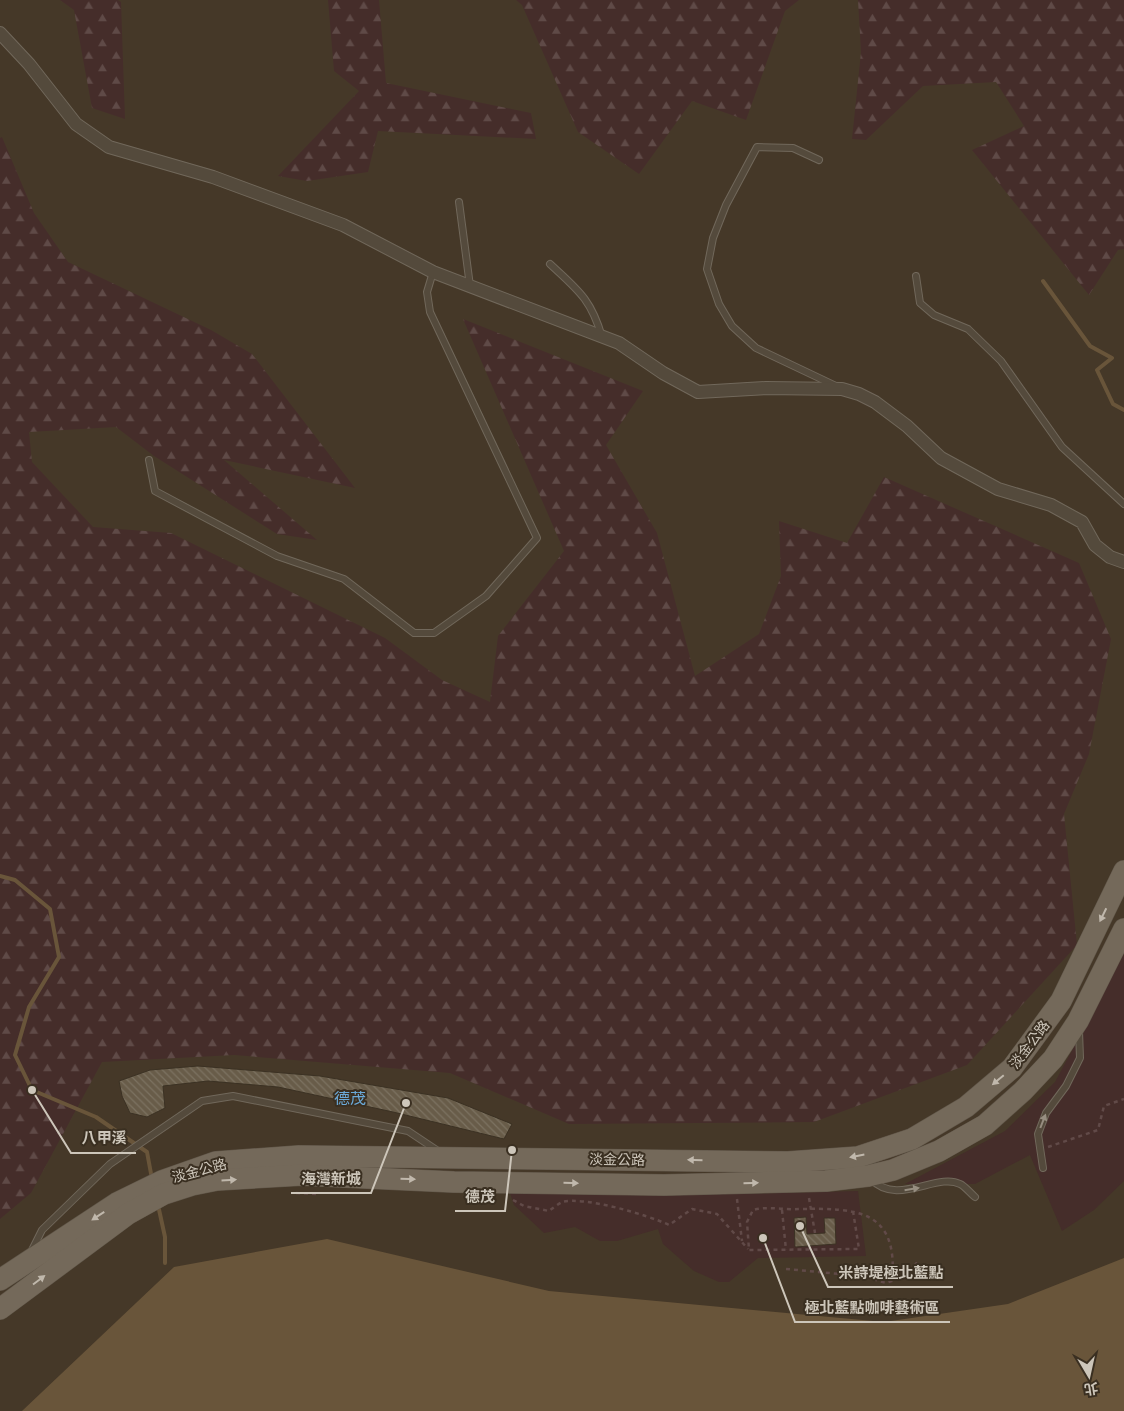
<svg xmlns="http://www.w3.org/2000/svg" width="1124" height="1411" font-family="'Open Sans','Noto Sans TC',sans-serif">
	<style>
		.green { fill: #452d2a }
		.forest { fill: url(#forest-firs) }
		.water { fill: #69553a }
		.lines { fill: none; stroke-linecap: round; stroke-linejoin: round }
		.stream { stroke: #69553a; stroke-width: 4 }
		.building { fill: url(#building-back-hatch); stroke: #3b3123 }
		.lane-casing { stroke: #71685b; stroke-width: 8 }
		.street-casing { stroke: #71685b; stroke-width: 14 }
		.primary-casing { stroke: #605649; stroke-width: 22 }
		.path { stroke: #614a48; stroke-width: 2.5; stroke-dasharray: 4 4; stroke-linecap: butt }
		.lane { stroke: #544a3c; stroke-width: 6 }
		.street { stroke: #544a3c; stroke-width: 12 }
		.primary { stroke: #74695a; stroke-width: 21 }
		.oneway { fill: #c0b8ac }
		.oneway2 { fill: #978e81 }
		.labels { text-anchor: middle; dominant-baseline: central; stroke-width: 4; stroke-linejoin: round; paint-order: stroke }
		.street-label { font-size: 14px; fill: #cdc6ba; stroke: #3a2f21 }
		.quarter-label { font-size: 16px; fill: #6ba9d8; stroke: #3a2f21 }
		.leader { fill: none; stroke: #cdc6ba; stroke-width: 2 }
		.callout-dot { fill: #cdc6ba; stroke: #3a2f21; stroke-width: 2 }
		.callout-label { font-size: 15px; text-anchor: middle; font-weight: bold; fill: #cdc6ba; stroke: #3a2f21; stroke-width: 4; stroke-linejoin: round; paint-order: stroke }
	</style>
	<defs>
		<pattern id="forest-firs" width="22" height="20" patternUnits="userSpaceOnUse" patternTransform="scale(1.25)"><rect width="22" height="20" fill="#452d2a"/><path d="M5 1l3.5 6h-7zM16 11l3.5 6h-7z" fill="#5f4a47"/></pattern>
		<pattern id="building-back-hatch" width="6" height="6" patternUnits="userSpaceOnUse" patternTransform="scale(1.25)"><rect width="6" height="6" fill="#685c49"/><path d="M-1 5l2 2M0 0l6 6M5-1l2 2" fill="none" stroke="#7c7261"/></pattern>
	</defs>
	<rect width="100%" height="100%" fill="#453828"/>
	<g class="green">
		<path d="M1124,954V1181L1094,1210L1062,1231L1030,1155L975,1184H905L1005,1131L1055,1082Z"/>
		<path d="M858,1191L866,1256L758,1258L729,1282H719L694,1271L663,1244L658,1229L617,1241H600L575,1227L544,1233L514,1205L510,1193L738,1194Z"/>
	</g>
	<g class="forest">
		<path d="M60,0H118L121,2L125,119L92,108L74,10Z"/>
		<path d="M328,0H379L386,83L531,113L536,139L378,131L368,172L307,181L278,176L359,91L334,71Z"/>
		<path d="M516,0H799L785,11L746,120L692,101L639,174L578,132L522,5Z"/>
		<path d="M858,0H1124V249L1118,250L1089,295L972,150L1024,126L996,82L923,86L866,140L852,139L861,52Z"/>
		<path d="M2,137L34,213L68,262L211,330L252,354L355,488L224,460L317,540L277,534L154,456L116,427L29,432L32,462L93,527L171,533L385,638L442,680L490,702L498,636L564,551L463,319L643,391L606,445L657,533L695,676L759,634L781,576L779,521L847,543L884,477L1079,563L1111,639L1089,754L1064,814L1077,945L967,1065L814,1122L569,1124L450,1073L234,1055L102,1062L31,1193L0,1219V138Z"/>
	</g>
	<path class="water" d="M327,1239L549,1291L884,1322L1008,1304L1124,1258V1411H22L174,1267Z"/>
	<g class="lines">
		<g class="stream">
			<path d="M1043,281L1090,346L1112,358L1097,370L1113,404L1124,410"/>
			<path d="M0,876L15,880L50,909L59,957L29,1007L15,1055L32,1090L96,1117L147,1152L152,1179"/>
			<path d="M158,1205L165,1237V1263"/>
		</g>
	</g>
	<g class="building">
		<path d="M198,1066L320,1076L448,1098L512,1124L504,1139L393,1112L278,1087L208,1081L163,1086L165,1108L147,1117L130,1113L122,1096L119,1081L150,1070Z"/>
		<path d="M806,1217L807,1234L825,1233L824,1218H835L836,1244L795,1247L794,1218Z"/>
	</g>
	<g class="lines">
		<defs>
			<g id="lane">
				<path d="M819,160L793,148L757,147L726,205L713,238L707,269L719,304L732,326L756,348L836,386"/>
				<path d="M459,202L470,286"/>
				<path d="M550,264C578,290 591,299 602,337"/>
				<path d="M916,276L920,303L934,315L968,329L1001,361L1062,447L1124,504"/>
				<path d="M149,460L155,491L277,556L344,579L414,633H434L486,596L537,538L430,312L427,292L433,272"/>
				<path d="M1043,1168L1038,1134L1046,1113L1066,1086L1080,1058L1079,1031"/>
				<path d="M871,1179C897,1207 937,1172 960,1184C965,1186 970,1193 975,1197"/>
				<path d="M32,1250L42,1230L110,1164L202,1101L233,1096L408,1131L438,1151"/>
			</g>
			<path id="street" d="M0,33L29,64L76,124L109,147L213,177L343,225L433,272L619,343L663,373L698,392L766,388L842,389L859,394L875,402L907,426L941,458L998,489L1051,505L1082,522L1095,545L1110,557L1124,562"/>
			<g id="primary">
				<path d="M0,1280L117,1203L162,1181L216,1162L299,1156L788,1162L858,1157L912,1139L966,1107L1012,1068L1061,1001L1124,871"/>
				<path d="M0,1309L128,1214L164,1194L192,1185L217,1180L302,1175L454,1182L664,1185L826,1181L868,1176L893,1170L939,1151L985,1125L1023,1091L1053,1059L1078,1021L1124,929"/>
			</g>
		</defs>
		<use href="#lane" class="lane-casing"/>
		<use href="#street" class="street-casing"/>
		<use href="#primary" class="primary-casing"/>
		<g class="path">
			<path d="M1048,1147L1098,1130L1104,1106L1124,1099"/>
			<path d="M296,1193L318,1194"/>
			<path d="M809,1198L815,1233"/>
			<path d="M737,1199L742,1241"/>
			<path d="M513,1200L524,1206L549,1211C553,1208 558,1204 562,1202C584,1196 648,1215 669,1225L692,1209L717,1214L748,1249"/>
			<path d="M782,1210L786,1250"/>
			<path d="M853,1211L859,1249L749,1250L747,1222L753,1210C767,1206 784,1210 799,1209C856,1208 899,1209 892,1281"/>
			<path d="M786,1269L862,1276L886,1283L906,1276L919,1260"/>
		</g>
		<use href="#lane" class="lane"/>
		<use href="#street" class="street"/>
		<use href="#primary" class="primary"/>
	</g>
	<defs><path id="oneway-solid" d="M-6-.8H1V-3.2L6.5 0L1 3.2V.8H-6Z" transform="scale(1.25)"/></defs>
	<g class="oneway">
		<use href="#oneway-solid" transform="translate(1103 915) rotate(116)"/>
		<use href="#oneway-solid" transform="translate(998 1080) rotate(140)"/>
		<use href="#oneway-solid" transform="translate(857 1156) rotate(169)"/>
		<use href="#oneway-solid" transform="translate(695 1160) rotate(-179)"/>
		<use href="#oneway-solid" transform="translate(408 1179) rotate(2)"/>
		<use href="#oneway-solid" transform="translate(229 1180) rotate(-4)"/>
		<use href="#oneway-solid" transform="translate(571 1183) rotate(1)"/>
		<use href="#oneway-solid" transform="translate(751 1183) rotate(-1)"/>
		<use href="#oneway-solid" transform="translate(98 1216) rotate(147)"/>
		<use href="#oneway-solid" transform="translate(39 1280) rotate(-37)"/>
	</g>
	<g class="oneway2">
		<use href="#oneway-solid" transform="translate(1043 1121) rotate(-69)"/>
		<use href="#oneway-solid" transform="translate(912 1189) rotate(-9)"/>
	</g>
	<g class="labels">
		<g class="street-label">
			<text transform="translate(1029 1044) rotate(-53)">淡金公路</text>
			<text transform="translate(617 1159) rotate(1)">淡金公路</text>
			<text transform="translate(199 1170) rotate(-15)">淡金公路</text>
		</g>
		<g class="quarter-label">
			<text x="350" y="1098">德茂</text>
		</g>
	</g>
	<path class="leader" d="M32 1090L71 1153H136M406 1103L371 1193H291M512 1150L505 1211H455M800 1226L828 1287H953M763 1238L795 1322H950"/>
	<g class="callout-dot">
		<circle cx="32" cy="1090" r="5"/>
		<circle cx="406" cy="1103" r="5"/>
		<circle cx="512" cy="1150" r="5"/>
		<circle cx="800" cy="1226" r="5"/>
		<circle cx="763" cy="1238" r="5"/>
	</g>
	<g class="callout-label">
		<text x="104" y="1143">八甲溪</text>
		<text x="331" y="1184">海灣新城</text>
		<text x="480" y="1202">德茂</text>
		<text x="891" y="1278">米詩堤極北藍點</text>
		<text x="872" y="1313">極北藍點咖啡藝術區</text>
	</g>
	<g transform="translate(1089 1376) rotate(171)" stroke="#3a2f21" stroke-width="4" paint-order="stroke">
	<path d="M0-4L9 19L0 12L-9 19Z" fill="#cdc6ba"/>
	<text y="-8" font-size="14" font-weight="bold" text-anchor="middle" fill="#cdc6ba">北</text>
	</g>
</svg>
